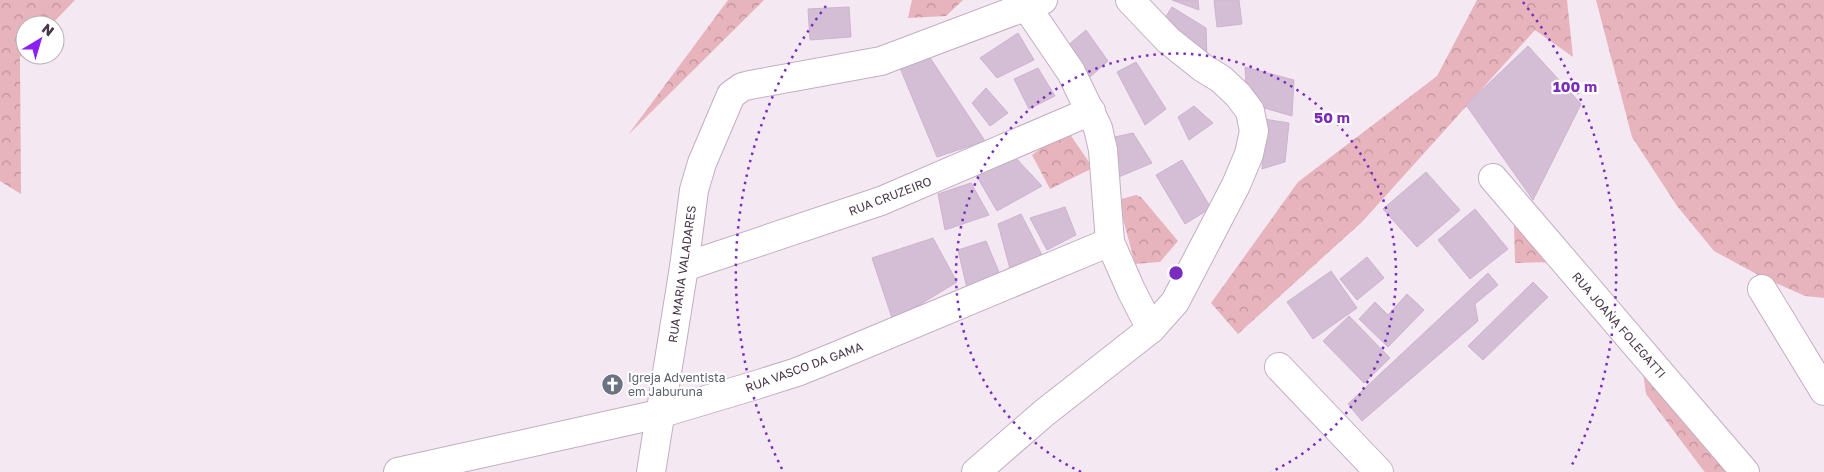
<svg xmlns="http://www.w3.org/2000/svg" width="1824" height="472" font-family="'Golos Text',sans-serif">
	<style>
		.forest { fill: url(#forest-crowns) }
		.building { fill: #d4bed5; stroke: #cfb2d0 }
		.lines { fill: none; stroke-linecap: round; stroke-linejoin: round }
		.minor-casing { stroke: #c2aec2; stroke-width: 30 }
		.minor { stroke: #fff; stroke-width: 28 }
		.ring { fill: none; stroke: #7b2cbf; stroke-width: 2.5; stroke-dasharray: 2.5 5 }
		.labels { text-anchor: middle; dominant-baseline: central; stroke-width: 4.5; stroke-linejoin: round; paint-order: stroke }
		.street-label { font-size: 12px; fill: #473747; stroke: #fff }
		.worship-label { font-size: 12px; fill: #5b616d; stroke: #fff; text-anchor: start }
		.centre { fill: #7b2cbf; stroke: #fff; stroke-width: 2.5 }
		.ring-label { font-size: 15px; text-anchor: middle; font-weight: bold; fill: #7b2cbf; stroke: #fff; stroke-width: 4.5; stroke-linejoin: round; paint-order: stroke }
	</style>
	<defs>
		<pattern id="forest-crowns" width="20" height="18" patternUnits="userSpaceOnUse" patternTransform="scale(1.25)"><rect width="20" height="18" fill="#e7b3bd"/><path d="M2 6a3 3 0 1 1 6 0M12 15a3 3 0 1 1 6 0" fill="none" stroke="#bd929b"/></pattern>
	</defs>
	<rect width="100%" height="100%" fill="#f4e9f3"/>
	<g class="forest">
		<path d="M0,0H75L51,25H25V52L20,57L21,194L0,181Z"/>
		<path d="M728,0H764L628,135Z"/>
		<path d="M912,0H963L946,16L908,18Z"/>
		<path d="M1477,0H1567L1573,57L1535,30L1362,222L1238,334L1211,303L1298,182L1437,76Z"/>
		<path d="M1596,0H1824V298L1805,296L1762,277L1714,251L1677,206L1632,137Z"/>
		<path d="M1067,130L1093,168L1050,189L1032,155Z"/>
		<path d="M1136,195L1141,197L1178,241L1160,262L1135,264L1118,200Z"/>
		<path d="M1514,224L1551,262L1515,263Z"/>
		<path d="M1642,365L1731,472H1705L1703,470L1646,394Z"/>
	</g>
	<g class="building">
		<path d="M1172,0H1198L1199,10Z"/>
		<path d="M1214,0H1239L1242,24L1217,27Z"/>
		<path d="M849,7L851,37L810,40L808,9Z"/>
		<path d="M1172,7L1206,28L1207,60L1158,29Z"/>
		<path d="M1086,30L1108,61L1090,77L1066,47Z"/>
		<path d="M1018,33L1034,60L997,78L980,58Z"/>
		<path d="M1528,46L1581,104L1533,200L1466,105Z"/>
		<path d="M927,53L985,141L937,157L900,68Z"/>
		<path d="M1136,62L1166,109L1145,125L1117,72Z"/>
		<path d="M1245,67L1294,80L1292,116L1247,103Z"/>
		<path d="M1038,68L1055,96L1029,109L1014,79Z"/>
		<path d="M986,88L1008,113L990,126L972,103Z"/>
		<path d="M1194,106L1213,123L1189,140L1178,117Z"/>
		<path d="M1264,119L1289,123L1285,162L1262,169Z"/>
		<path d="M1133,133L1152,163L1114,179L1110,138Z"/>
		<path d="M1014,156L1042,186L997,211L976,175Z"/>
		<path d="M1182,160L1211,208L1185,224L1156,175Z"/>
		<path d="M1426,172L1460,210L1417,247L1383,209Z"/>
		<path d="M971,183L989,215L945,230L938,194Z"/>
		<path d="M1065,207L1076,235L1047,250L1030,218Z"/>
		<path d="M1475,209L1508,249L1470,279L1438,240Z"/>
		<path d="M1021,214L1042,255L1010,269L998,224Z"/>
		<path d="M933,238L957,282L893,321L872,258Z"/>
		<path d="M986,241L999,272L967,288L958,250Z"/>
		<path d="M1367,257L1384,278L1357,300L1340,279Z"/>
		<path d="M1331,271L1357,308L1313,339L1287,302Z"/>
		<path d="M1488,273L1498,285L1475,304L1478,321L1362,421L1348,404Z"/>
		<path d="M1533,282L1548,297L1483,360L1468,346Z"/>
		<path d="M1407,294L1424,310L1388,347L1359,319L1375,302L1388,315Z"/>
		<path d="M1349,316L1390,358L1364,383L1323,341Z"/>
	</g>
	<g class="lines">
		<defs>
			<g id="minor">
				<path d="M1026,6L1071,72L1098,128L1103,150L1110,242L1131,290L1151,329"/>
				<path d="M1493,178L1745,472"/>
				<path d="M684,267L881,201L1091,111"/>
				<path d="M1762,289L1824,391"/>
				<path d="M1279,367L1379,472"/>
				<path d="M398,472L659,414L756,385L797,372L839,355L1110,242"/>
				<path d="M651,472L684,267L694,190L702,163L731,95L742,87L750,85L881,61L1043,0"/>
				<path d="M976,472L1044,413L1151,329L1175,302L1236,185L1249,154L1254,131L1250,111L1238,95L1221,79L1203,68L1168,40L1130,0"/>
			</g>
		</defs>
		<use href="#minor" class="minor-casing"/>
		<use href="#minor" class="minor"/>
	</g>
	<g class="ring">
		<path d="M1081 472A220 220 0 1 1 1271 472"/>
		<path d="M782 469A440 440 0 0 1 829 2M1523 2A440 440 0 0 1 1570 469"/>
	</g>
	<defs>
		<symbol id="church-disc" viewBox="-11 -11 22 22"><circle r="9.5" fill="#6b7280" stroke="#fff"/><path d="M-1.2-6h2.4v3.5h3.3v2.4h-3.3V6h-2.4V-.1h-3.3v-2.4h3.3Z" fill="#fff"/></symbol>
	</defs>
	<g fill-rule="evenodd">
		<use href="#church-disc" x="600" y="372" width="25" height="25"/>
	</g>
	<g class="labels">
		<g class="street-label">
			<text transform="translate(890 196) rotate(-21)">RUA CRUZEIRO</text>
			<text transform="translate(682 274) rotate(-82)">RUA MARIA VALADARES</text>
			<text transform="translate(1619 325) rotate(49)">RUA JOANA FOLEGATTI</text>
			<text transform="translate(804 367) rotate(-20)">RUA VASCO DA GAMA</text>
		</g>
		<g class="worship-label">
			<text x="628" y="377">Igreja Adventista<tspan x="628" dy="14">em Jaburuna</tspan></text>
		</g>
	</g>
	<circle cx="1176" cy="273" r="8" class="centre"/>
	<g class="ring-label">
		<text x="1575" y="92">100 m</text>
		<text x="1332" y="123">50 m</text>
	</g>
	<g transform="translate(40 40) rotate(38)"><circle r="24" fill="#ffffff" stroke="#b5afb5"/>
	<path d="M0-4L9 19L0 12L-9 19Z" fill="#8b1ff4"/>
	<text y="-8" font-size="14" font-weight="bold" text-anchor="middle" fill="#473747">N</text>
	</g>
</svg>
